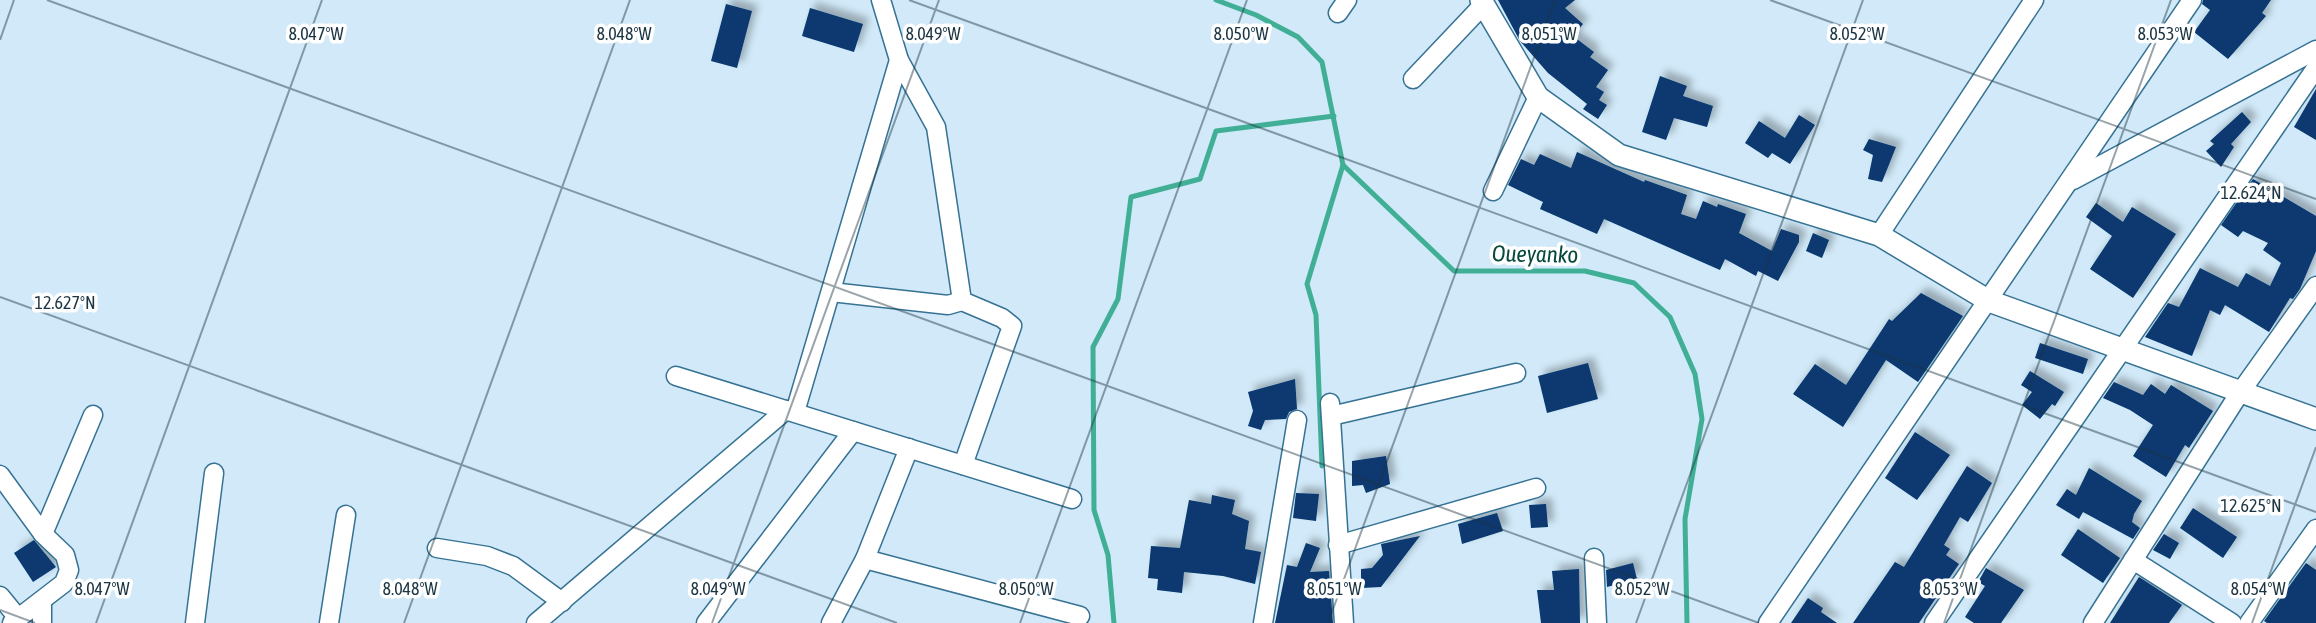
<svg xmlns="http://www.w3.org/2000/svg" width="2316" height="623" font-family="'Asap Condensed',sans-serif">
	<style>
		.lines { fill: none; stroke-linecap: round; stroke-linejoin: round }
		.stream { stroke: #41af96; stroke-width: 5 }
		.building { fill: #07396f; filter: url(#shadow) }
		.minor-casing { stroke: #367293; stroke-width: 21 }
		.tertiary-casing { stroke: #367293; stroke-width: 24 }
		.minor { stroke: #fff; stroke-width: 18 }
		.tertiary { stroke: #fff; stroke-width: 21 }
		.ticks { fill: none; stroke: #1c3543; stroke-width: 2; stroke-opacity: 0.45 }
		.labels { text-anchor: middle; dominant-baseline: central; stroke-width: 7; stroke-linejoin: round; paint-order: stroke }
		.water-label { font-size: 23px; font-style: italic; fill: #07493c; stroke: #fff }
		.ticks-label { font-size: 18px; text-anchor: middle; fill: #1c3543; stroke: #fff; stroke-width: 7; stroke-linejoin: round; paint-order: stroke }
	</style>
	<defs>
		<filter id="shadow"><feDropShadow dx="6" dy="-6" stdDeviation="3.5" flood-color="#0004"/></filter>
	</defs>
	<rect width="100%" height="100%" fill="#d1e9f8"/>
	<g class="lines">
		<g class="stream">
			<path d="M1216,0L1256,15L1298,37L1322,62L1343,165L1454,271H1585L1634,283L1670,317L1695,374L1702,419L1685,519L1687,623"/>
			<path d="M1322,466L1316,315L1307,284L1343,165"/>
			<path d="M1114,623L1108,555L1094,510L1093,347L1118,299L1131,197L1200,179L1216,131L1334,116"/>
		</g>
	</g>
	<g class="building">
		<path d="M1498,0H1575L1565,8L1583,24L1573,36L1594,52L1590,57L1608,70L1596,87L1604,92L1599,100L1607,105L1598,119L1583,109L1587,104L1548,73L1520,41Z"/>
		<path d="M2203,0H2271L2262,13L2266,16L2228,59L2194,32L2210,10L2202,4Z"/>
		<path d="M726,4L752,11L737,68L711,61Z"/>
		<path d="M810,8L863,24L854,52L802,36Z"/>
		<path d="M1660,76L1687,86L1683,96L1713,106L1707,127L1674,118L1666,140L1642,132Z"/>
		<path d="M2316,89V140L2294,127Z"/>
		<path d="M2242,112L2251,122L2231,144L2234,147L2221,167L2206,151L2214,144L2210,141Z"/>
		<path d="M1799,115L1815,125L1790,164L1772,153L1768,158L1745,143L1759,121L1785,138Z"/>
		<path d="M1869,139L1896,147L1882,182L1868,179L1873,155L1863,150Z"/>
		<path d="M1577,152L1644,182L1645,180L1687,195L1681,214L1696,219L1703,201L1717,207L1718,204L1746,214L1739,233L1772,251L1781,229L1799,235V242L1778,281L1758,271L1756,276L1725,259L1720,270L1604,219L1597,234L1540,209L1543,202L1508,185L1521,159L1534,165L1540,154L1571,168Z"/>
		<path d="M2253,179L2316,216V251L2300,289L2293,299L2290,298L2269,332L2225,305L2220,315L2210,310L2192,356L2145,337L2168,303L2179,307L2200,268L2238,287L2246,273L2270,286L2281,263L2263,250L2268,243L2243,231L2238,237L2221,225Z"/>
		<path d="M2096,203L2123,222L2132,207L2176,234L2133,298L2090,269L2112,236L2086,217Z"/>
		<path d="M1813,233L1829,240L1822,258L1806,251Z"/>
		<path d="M1921,293L1963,316L1918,382L1886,360L1843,427L1793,394L1815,364L1846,385L1889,319L1892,321Z"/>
		<path d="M2040,343L2088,359L2083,374L2035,358Z"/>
		<path d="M1588,363L1598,399L1547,413L1538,376Z"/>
		<path d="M2030,371L2064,392L2055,406L2052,404L2040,419L2022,405L2032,392L2021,385Z"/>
		<path d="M1295,379L1297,409L1289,412L1286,419L1265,420L1261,430L1248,426L1253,411L1248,392Z"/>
		<path d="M2114,382L2143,395L2151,384L2165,394L2171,385L2213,411L2189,448L2185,445L2166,477L2133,456L2153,425L2130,410L2103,398Z"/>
		<path d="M1915,432L1950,455L1917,500L1885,478Z"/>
		<path d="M1386,456L1390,484L1366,493L1363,485L1352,486V461Z"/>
		<path d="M1967,466L1992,483L1968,522L1960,517L1944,545L1950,549L1946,555L1959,564L1919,623H1853L1895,562L1904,567Z"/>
		<path d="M2089,468L2142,501L2134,514L2132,522L2140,528L2133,539L2083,512L2079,519L2056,505L2067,489L2076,495Z"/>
		<path d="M1296,493L1319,494L1316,521L1293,518Z"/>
		<path d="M1212,495L1235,500L1232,514L1249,521L1245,549L1261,552L1255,584L1223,576L1184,572L1182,593L1157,590L1158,579L1148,578L1151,546L1180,548L1189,500L1211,504Z"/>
		<path d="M1546,504L1548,527L1531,528L1529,505Z"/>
		<path d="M2193,508L2237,537L2223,558L2180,528Z"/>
		<path d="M1497,513L1503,531L1462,544L1458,524Z"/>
		<path d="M2078,529L2120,558L2103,583L2061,555Z"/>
		<path d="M2164,534L2179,543L2170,559L2153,550Z"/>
		<path d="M1420,536L1381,587L1361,588V569L1372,568L1383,555L1381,544Z"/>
		<path d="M34,540L56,567L33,582L14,553Z"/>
		<path d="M1306,543L1320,548L1310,572L1329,571L1333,623H1275L1287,565L1297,567Z"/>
		<path d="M1633,563L1637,579L1607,587L1606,570Z"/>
		<path d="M2306,563L2316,570V623H2267L2264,621Z"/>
		<path d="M1986,568L2024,590L2001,623H1974L1965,617L1985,586L1978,582Z"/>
		<path d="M1579,569L1580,623H1541L1537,590H1554L1552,571Z"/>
		<path d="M2139,577L2182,605L2169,623H2110Z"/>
		<path d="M1808,598L1823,608L1821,612L1837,623H1791Z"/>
	</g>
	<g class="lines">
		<defs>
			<g id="minor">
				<path d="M881,0L899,60L936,127L962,301L1002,318L1012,326L963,465"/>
				<path d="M1338,13L1347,0"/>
				<path d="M1413,79L1484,4"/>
				<path d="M2073,180L2316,50"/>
				<path d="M1493,191L1538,97"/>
				<path d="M1879,235L2034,0"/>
				<path d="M831,292L948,305L962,301"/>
				<path d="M676,376L1072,499"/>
				<path d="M1330,403L1344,623"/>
				<path d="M795,412L899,60"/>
				<path d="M1331,416L1516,373"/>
				<path d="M0,475L43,534L65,555L69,570L64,583L12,623"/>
				<path d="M43,534L93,415"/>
				<path d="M1338,545L1536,488"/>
				<path d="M437,548L487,556L513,566L562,602"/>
				<path d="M1594,558L1597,623"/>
				<path d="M865,559L1080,616"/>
				<path d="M2133,560L2232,623"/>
				<path d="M0,596L18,618"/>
				<path d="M42,623V601"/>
				<path d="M195,623L214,473"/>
				<path d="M329,623L346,515"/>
				<path d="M536,623L786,410"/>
				<path d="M706,623L853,431"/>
				<path d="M831,623L865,559L909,448"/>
				<path d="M1263,623L1297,420"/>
				<path d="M1768,623L2192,0"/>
				<path d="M1934,623L2316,68"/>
				<path d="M2093,623L2239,394L2316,286"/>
				<path d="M2249,623L2316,529"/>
			</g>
			<path id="tertiary" d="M1481,0L1538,97L1619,155L1879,235L1989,301L2316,419"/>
		</defs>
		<use href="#minor" class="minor-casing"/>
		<use href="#tertiary" class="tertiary-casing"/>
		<use href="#minor" class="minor"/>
		<use href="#tertiary" class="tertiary"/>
	</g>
	<path class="ticks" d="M47,0L1759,623M909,0L2316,512M1770,0L2316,199M0,40L14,0M0,297L897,623M0,610L35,623M96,623L322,0M404,623L630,0M712,623L939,0M1020,623L1247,0M1328,623L1555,0M1636,623L1863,0M1944,623L2171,0M2252,623L2316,447"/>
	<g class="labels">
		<g class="water-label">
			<text transform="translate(1535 254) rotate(1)">Oueyanko</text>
		</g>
	</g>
	<g class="ticks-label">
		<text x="316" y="40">8.047°W</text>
		<text x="624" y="40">8.048°W</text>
		<text x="933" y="40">8.049°W</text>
		<text x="1241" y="40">8.050°W</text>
		<text x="1549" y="40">8.051°W</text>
		<text x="1857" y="40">8.052°W</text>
		<text x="2165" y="40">8.053°W</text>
		<text x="2251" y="199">12.624°N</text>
		<text x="65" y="309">12.627°N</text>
		<text x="2251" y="512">12.625°N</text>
		<text x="102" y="595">8.047°W</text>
		<text x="410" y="595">8.048°W</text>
		<text x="718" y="595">8.049°W</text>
		<text x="1026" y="595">8.050°W</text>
		<text x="1334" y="595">8.051°W</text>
		<text x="1642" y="595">8.052°W</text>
		<text x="1950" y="595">8.053°W</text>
		<text x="2258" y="595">8.054°W</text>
	</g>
</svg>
